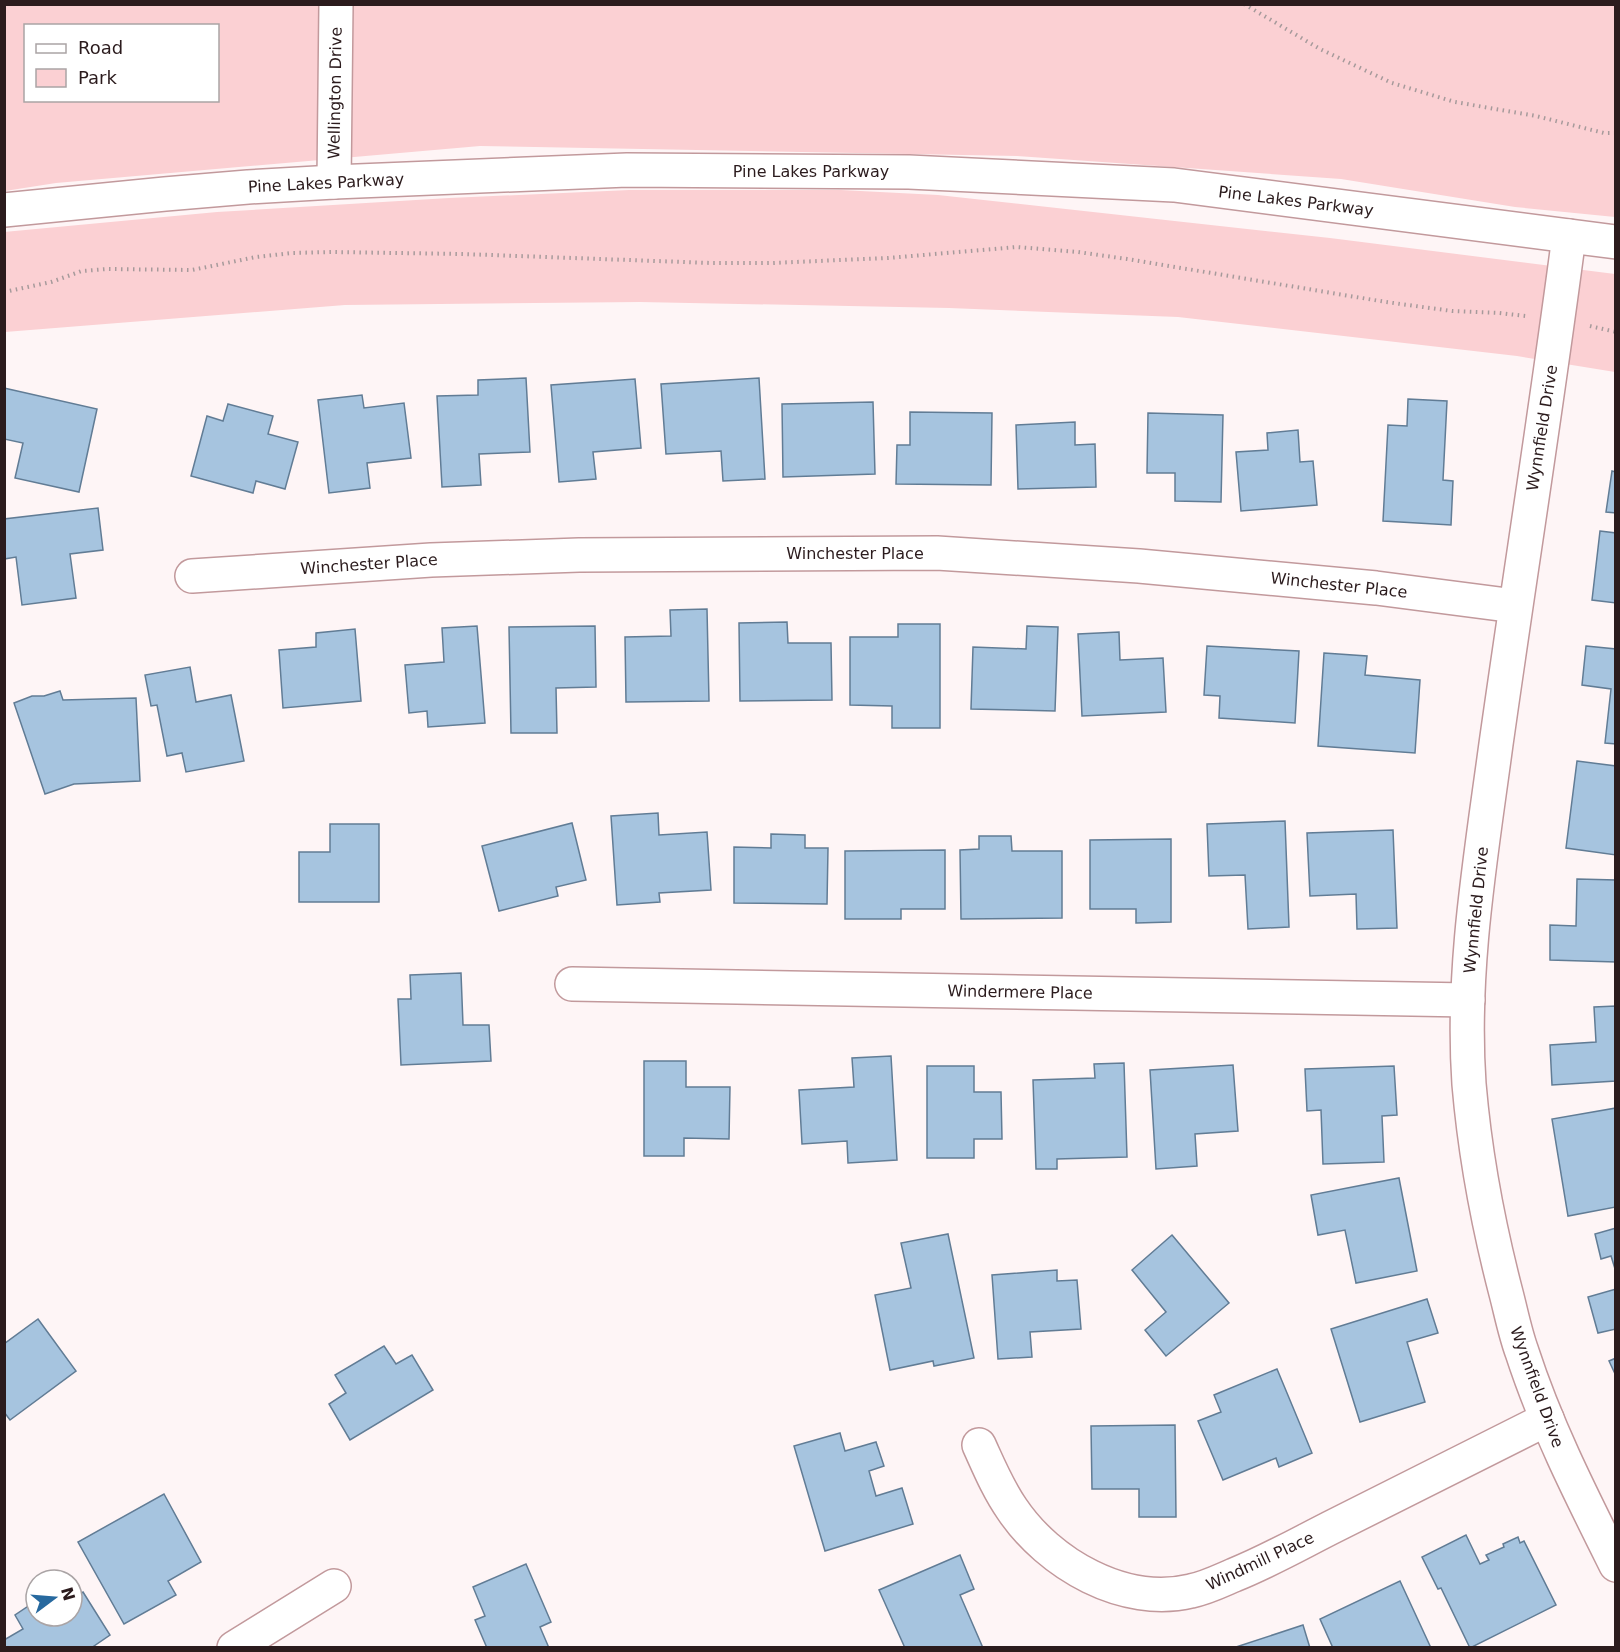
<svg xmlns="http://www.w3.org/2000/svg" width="1620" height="1652" font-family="'DejaVu Sans',sans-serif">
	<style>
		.green { fill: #fbd0d3; fill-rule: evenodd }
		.building { fill: #a6c4df; stroke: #617c95; stroke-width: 1.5 }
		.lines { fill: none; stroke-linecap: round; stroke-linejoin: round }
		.minor-casing { stroke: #c2999c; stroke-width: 36 }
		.path { stroke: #a69a9b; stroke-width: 4; stroke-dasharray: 1.5 4.5; stroke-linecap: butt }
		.minor { stroke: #fff; stroke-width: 33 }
		.labels { text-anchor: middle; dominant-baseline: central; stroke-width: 5; stroke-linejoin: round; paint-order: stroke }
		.street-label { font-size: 16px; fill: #2b1b1d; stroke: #fff }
	</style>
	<rect width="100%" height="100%" fill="#fef5f6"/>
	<g class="green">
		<path d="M4,5H1615V217L1515,207L1341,179L1017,156L480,146L56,183L5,191ZM26,26H218V100H26Z"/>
		<path d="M629,190H841L938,195L1330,238L1615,274V372L1517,356L1178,317L949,308L640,302L345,305L5,332L4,232L217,212L449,198Z"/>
	</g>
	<g class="building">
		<path d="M526,378L530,452L479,454L481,485L442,487L437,396L478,395V380Z"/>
		<path d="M759,378L765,479L723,481L721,451L666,454L661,384Z"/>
		<path d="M635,379L641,448L593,452L596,479L559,482L551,385Z"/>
		<path d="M4,388L97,409L79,492L15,478L23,443L4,439Z"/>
		<path d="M362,395L364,408L404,403L411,458L367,463L370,488L329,493L318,400Z"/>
		<path d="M1408,399L1447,401L1443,480L1453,481L1451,525L1383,521L1388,425L1407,426Z"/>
		<path d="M873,402L875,474L783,477L782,404Z"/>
		<path d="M228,404L273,416L268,434L298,442L285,489L256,481L253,493L191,476L207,416L223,421Z"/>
		<path d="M910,412L992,413L991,485L896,484L897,445H910Z"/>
		<path d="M1148,413L1223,415L1221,502L1175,501V473H1147Z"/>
		<path d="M1075,422V445L1095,444L1096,487L1018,489L1016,425Z"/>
		<path d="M1298,430L1300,462L1313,461L1317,505L1241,511L1236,452L1268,450L1267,433Z"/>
		<path d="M1612,471L1616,472V513L1606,512Z"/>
		<path d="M98,508L103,550L70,554L76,598L22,605L16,557L4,559V519Z"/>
		<path d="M1600,531L1616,533V603L1592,600Z"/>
		<path d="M707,609L709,701L626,702L625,637L671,636L670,610Z"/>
		<path d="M787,622L788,643H831L832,700L740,701L739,623Z"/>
		<path d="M898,624H940V728H892V706L850,705V637H898Z"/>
		<path d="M477,626L485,723L428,727L427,711L409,713L405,665L444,662L442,628Z"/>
		<path d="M595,626L596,687L556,688L557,733H511L509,627Z"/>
		<path d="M1027,626L1058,627L1055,711L971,709L973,647L1026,649Z"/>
		<path d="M355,629L361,701L283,708L279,650L316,647V633Z"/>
		<path d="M1119,632L1120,660L1163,658L1166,712L1082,716L1078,634Z"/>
		<path d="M1207,646L1299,651L1295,723L1219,718L1220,696L1204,695Z"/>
		<path d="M1586,646L1616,649V744L1605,743L1611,689L1582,685Z"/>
		<path d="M1324,653L1367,656L1365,675L1420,680L1415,753L1318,746Z"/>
		<path d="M190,667L196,702L231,695L244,761L186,772L182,753L167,756L157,705L151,706L145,675Z"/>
		<path d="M60,691L63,700L136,698L140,781L74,784L45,794L14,703L32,696H44Z"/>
		<path d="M1577,761L1616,766V855L1566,848Z"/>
		<path d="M658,813L659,835L707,832L711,890L659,893L660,902L617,905L611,816Z"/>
		<path d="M1285,821L1289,927L1248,929L1245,875L1209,876L1207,824Z"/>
		<path d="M572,823L586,880L556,887L558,896L499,911L482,846Z"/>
		<path d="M330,824H379V902H299V852H330Z"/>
		<path d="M1393,830L1397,928L1357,929L1356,894L1310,896L1307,833Z"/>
		<path d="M771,834L805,835V848H828L827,904L734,903V847L771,848Z"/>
		<path d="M979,836H1011L1012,851H1062V918L961,919L960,850L979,849Z"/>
		<path d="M1171,839V922L1136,923V909H1090V840Z"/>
		<path d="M945,850V909H901V919H845V851Z"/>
		<path d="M1577,879L1616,880V962L1550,960V925L1576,926Z"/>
		<path d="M461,973L463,1025H489L491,1061L401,1065L398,999H411L410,975Z"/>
		<path d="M1616,1006V1081L1552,1085L1550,1045L1596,1042L1594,1007Z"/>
		<path d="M891,1056L897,1160L848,1163L847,1141L802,1144L799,1090L854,1087L852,1058Z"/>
		<path d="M644,1061H686V1087H730L729,1139L684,1138V1156H644Z"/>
		<path d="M1124,1063L1127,1157L1057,1159V1169H1036L1033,1080L1095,1078L1094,1064Z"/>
		<path d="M1233,1065L1238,1131L1195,1134L1197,1166L1156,1169L1150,1070Z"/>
		<path d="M927,1066H974V1092H1001L1002,1139H974V1158H927Z"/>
		<path d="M1394,1066L1397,1115L1382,1116L1384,1162L1323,1164L1321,1110L1307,1111L1305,1069Z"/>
		<path d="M1616,1108V1207L1568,1216L1552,1119Z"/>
		<path d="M1399,1178L1417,1271L1356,1283L1345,1230L1318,1235L1311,1195Z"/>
		<path d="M1616,1228V1272L1611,1256L1601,1259L1595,1234Z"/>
		<path d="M948,1234L974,1358L934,1366L933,1361L890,1370L875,1295L911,1288L901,1243Z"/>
		<path d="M1172,1235L1229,1303L1166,1356L1145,1330L1166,1312L1132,1270Z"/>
		<path d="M1057,1270V1281L1077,1280L1081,1329L1030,1332L1032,1357L998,1359L992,1275Z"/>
		<path d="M1616,1289V1329L1598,1333L1588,1297Z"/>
		<path d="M1427,1299L1438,1333L1407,1342L1425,1402L1360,1422L1331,1329Z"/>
		<path d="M38,1319L76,1371L10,1420L4,1412V1344Z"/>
		<path d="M384,1346L396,1364L412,1355L433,1390L350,1440L329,1404L346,1393L335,1375Z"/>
		<path d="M1616,1358V1376L1609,1361Z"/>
		<path d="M1277,1369L1312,1453L1279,1467L1276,1458L1223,1480L1198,1421L1221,1412L1214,1395Z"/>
		<path d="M1175,1425L1176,1517H1139V1489H1092L1091,1426Z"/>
		<path d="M840,1433L845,1451L876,1442L884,1466L869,1471L876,1496L902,1488L913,1524L825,1551L794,1446Z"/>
		<path d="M164,1494L201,1562L168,1581L176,1595L124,1624L78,1542Z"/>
		<path d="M1466,1535L1480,1564L1489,1560L1486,1555L1504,1547L1503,1544L1518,1537L1520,1543L1524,1541L1556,1605L1470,1648L1441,1588L1438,1589L1422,1557Z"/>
		<path d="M960,1555L974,1589L960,1595L983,1648H905L879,1590Z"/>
		<path d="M526,1564L551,1622L540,1627L549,1648H487L475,1620L485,1616L473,1587Z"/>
		<path d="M1400,1581L1431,1648H1333L1320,1619Z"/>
		<path d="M83,1592L110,1635L91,1648H4V1640L23,1629L15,1615L36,1601V1616H72V1599Z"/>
		<path d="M1303,1625L1310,1648H1233Z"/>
	</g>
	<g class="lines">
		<defs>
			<g id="minor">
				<path d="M334,182L336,4"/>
				<path d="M4,210L165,194L248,187L334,182L627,170L909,172L1174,185L1616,242"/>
				<path d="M1569,236C1547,405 1520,574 1496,744C1481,856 1461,970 1469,1084C1475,1154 1488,1224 1506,1293C1511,1312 1515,1333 1522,1352C1546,1426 1581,1495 1616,1565"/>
				<path d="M192,576L431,560L579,555L937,553L1139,566L1376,588L1515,606"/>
				<path d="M572,984L1468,1000"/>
				<path d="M979,1445C989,1467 998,1489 1012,1509C1049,1564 1124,1607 1191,1591C1206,1588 1220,1581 1234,1575C1269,1561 1302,1542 1336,1525C1406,1490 1476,1454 1547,1419"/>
				<path d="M234,1648L334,1586"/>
			</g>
		</defs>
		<use href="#minor" class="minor-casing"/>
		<g class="path">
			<path d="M1244,4L1320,49L1392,83L1455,102L1536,116L1604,133H1616"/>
			<path d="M4,292L51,282L82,271L107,269L192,270L256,257L292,253L331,252L463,254L711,263H772L888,258L1017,247L1078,252L1127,259L1386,302L1452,311L1499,313L1526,316"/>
			<path d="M1590,326L1616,332"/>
		</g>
		<use href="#minor" class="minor"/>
	</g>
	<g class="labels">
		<g class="street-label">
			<text transform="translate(335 93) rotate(-89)">Wellington Drive</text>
			<text x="811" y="171">Pine Lakes Parkway</text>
			<text transform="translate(326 183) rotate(-3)">Pine Lakes Parkway</text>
			<text transform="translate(1296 201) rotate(7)">Pine Lakes Parkway</text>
			<text transform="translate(1542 428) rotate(-81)">Wynnfield Drive</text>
			<text x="855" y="553">Winchester Place</text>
			<text transform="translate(369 564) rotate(-4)">Winchester Place</text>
			<text transform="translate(1339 585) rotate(6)">Winchester Place</text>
			<text transform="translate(1476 910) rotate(-84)">Wynnfield Drive</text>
			<text transform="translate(1020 992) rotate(1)">Windermere Place</text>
			<text transform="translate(1537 1387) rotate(70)">Wynnfield Drive</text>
			<text transform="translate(1260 1561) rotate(-25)">Windmill Place</text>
		</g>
	</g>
	<rect width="1620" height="1652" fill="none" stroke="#2b1b1d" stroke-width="12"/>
	<rect x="24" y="24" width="195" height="78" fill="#ffffff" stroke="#aaa4a5" stroke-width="1.5"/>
	<rect x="36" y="44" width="30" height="9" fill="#ffffff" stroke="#aaa4a5" stroke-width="1.5"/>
	<text x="78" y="54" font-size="18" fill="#2b1b1d">Road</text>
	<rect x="36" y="69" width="30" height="18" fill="#fbd0d3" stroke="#aaa4a5" stroke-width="1.5"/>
	<text x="78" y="84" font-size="18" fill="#2b1b1d">Park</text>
	<g transform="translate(54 1598) rotate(74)"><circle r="28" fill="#ffffff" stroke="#aaa4a5" stroke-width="1.5"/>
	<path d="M0-4.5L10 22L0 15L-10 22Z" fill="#27699f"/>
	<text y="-9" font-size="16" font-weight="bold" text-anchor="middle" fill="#2b1b1d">N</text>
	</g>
</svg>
